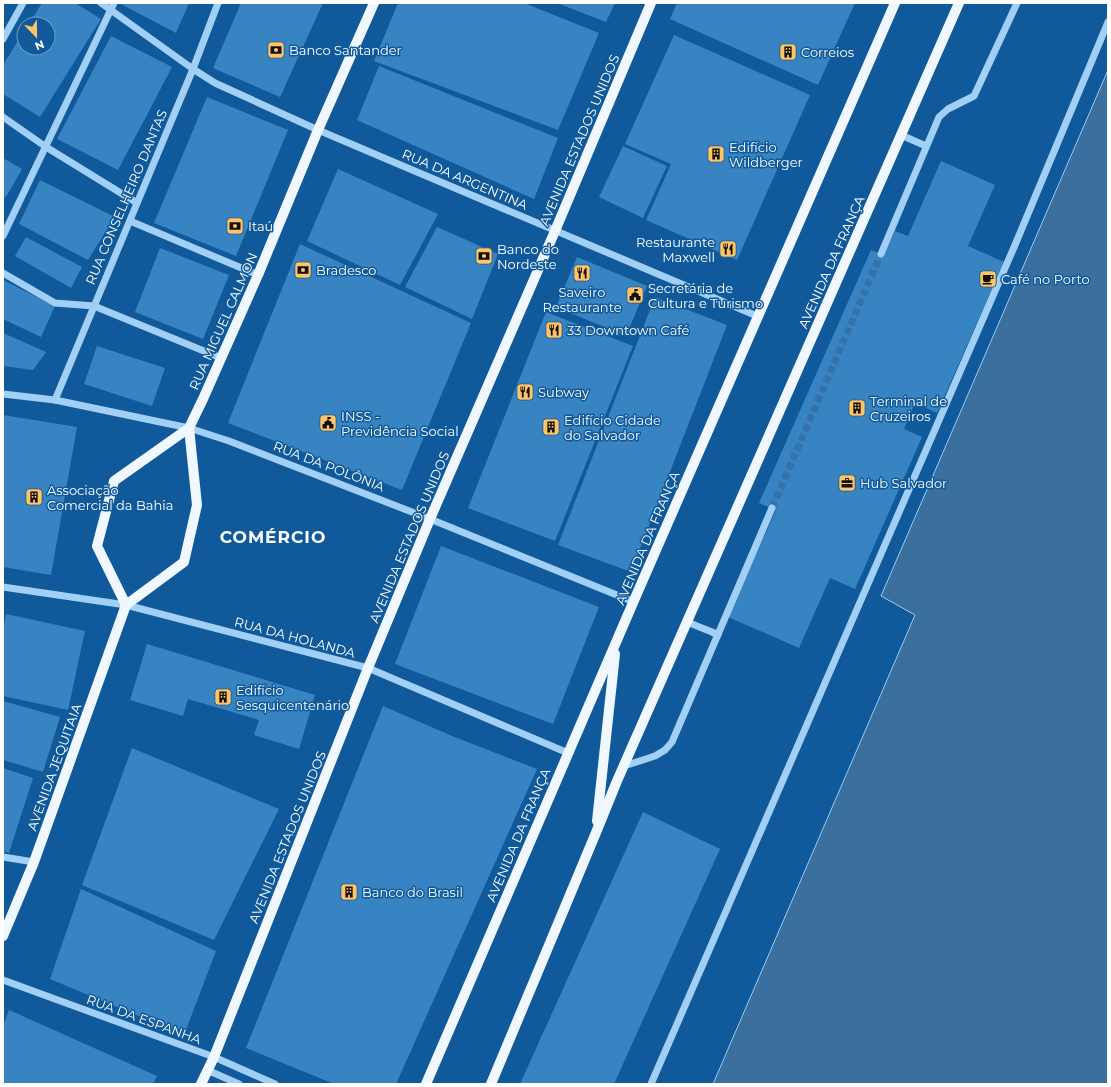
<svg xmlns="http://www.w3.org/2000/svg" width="1111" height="1087" font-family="Montserrat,sans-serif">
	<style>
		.water { fill: #3b6f9e; stroke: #94ccf8 }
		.building { fill: #3883c2 }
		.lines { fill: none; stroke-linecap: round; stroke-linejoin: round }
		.minor-tunnel { stroke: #3473aa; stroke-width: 7; stroke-dasharray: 7 3.5; stroke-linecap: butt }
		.minor { stroke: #a2cff5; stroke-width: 7 }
		.major { stroke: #f0f7ff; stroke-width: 10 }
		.labels { text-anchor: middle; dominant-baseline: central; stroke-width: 3; stroke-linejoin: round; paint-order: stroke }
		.poi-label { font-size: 13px; fill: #fff; stroke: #105a9b; text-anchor: start }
		.street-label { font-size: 13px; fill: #fff; stroke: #105a9b }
		.district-label { font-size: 17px; font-weight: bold; letter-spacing: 1px; fill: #fff; stroke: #105a9b }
	</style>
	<rect width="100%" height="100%" fill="#105a9b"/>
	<path class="water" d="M1108,70V1084H713L915,615L881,596Z"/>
	<g class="building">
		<path d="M42,3H75L101,19L40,117L3,94V65L24,31V48H48V24H29Z"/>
		<path d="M119,3H189L176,33Z"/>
		<path d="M241,3H323L280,97L213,68Z"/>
		<path d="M398,3H524L599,33L558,130L374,61Z"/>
		<path d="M557,3H615L606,22Z"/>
		<path d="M677,3H855L818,85L670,19Z"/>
		<path d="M674,35L810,95L737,260L646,220L671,164L625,144Z"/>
		<path d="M111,36L172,67L118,170L57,139Z"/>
		<path d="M379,66L558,138L534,199L357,120Z"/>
		<path d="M207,97L288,130L236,256L154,223Z"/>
		<path d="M623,146L667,166L643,218L599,197Z"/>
		<path d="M3,158L22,169L6,197L3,195Z"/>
		<path d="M941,161L995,185L968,246L1004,262L937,413L915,403L904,429L922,437L855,589L830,578L799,648L728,617L776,510L759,503L871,250L884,255L895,231L908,236Z"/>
		<path d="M338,169L438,214L400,285L307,241Z"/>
		<path d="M40,180L115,217L88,260L19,224Z"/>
		<path d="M437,227L498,254L472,319L405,287Z"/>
		<path d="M26,237L82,267L71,288L15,256Z"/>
		<path d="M300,244L471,323L402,490L228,423Z"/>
		<path d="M160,248L229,275L203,339L135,312Z"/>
		<path d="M577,257L647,286L626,336L556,307Z"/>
		<path d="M3,280L55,306L41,337L3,319Z"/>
		<path d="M655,297L727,325L631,572L558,545Z"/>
		<path d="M546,312L633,346L555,541L468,508Z"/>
		<path d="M3,333L46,352L33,370L3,366Z"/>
		<path d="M97,346L165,368L152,406L84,384Z"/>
		<path d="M3,415L77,427L51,575L3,567Z"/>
		<path d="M441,546L599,607L553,724L395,664Z"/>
		<path d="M6,614L85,631L68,710L3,696V630Z"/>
		<path d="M147,644L315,695L299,749L254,735L259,720L188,699L183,716L130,700Z"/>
		<path d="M3,701L60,717L43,772L3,760Z"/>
		<path d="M383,706L452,736L537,769L396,1084H334L246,1048Z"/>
		<path d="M132,748L279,809L214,940L82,885Z"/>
		<path d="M3,768L33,778L9,853L3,851Z"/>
		<path d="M643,812L720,849L614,1084H520Z"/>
		<path d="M81,889L216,951L184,1035L50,979Z"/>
		<path d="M9,1010L157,1076L153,1084H3V1026Z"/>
	</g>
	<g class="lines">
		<path class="minor-tunnel" d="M772,508L881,254"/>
		<g class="minor">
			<path d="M101,3L193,69L215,83L318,130L757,316"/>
			<path d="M3,39L23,3"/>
			<path d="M3,117L46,147L137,203"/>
			<path d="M901,135L926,146"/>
			<path d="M130,221L258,275"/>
			<path d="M3,236L114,3"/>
			<path d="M881,254L939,117L948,109L974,96L1017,3"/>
			<path d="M3,273L55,303L94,306L221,358"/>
			<path d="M3,394L55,400L189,428L229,441L430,519L634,602"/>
			<path d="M55,400L193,69L218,3"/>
			<path d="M3,587L126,605L368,668L568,753"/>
			<path d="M687,622L712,632L718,635"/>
			<path d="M624,766L655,756L665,750L672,742L772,508"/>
			<path d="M3,857L34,862"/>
			<path d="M3,980L214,1057L275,1084"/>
			<path d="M207,1070L239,1084"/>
			<path d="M651,1084L1015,245L1108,22"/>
		</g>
		<g class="major">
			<path d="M126,605L97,546L114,481L189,428L203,399L258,275L318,130L374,3"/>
			<path d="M126,605L184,562L197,505L189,428"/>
			<path d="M597,821L615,654"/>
			<path d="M3,936L34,862L126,605"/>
			<path d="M201,1084L214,1057L368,668L430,519L555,231L651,3"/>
			<path d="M426,1084C580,723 737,362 895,3"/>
			<path d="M491,1084L595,835L617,781L959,3"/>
		</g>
	</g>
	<defs>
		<symbol id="bank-square" viewBox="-11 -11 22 22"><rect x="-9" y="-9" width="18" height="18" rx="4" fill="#ffc466" stroke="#105a9b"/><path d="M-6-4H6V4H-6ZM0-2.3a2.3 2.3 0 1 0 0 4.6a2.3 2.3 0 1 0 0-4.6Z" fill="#111"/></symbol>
		<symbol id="building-square" viewBox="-11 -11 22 22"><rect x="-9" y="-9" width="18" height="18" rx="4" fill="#ffc466" stroke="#105a9b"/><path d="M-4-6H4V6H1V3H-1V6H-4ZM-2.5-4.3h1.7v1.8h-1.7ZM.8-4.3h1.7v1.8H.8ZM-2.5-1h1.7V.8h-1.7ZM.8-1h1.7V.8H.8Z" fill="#111"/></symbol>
		<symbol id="restaurant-square" viewBox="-11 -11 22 22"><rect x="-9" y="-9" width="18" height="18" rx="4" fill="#ffc466" stroke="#105a9b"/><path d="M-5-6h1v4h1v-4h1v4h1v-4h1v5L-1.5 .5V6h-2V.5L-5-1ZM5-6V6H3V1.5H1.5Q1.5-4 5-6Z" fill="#111"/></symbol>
		<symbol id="cafe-square" viewBox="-11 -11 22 22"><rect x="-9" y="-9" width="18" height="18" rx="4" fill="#ffc466" stroke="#105a9b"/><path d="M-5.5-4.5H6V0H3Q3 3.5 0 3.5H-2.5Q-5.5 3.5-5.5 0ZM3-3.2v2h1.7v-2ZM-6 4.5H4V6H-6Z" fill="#111"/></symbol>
		<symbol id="civic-square" viewBox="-11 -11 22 22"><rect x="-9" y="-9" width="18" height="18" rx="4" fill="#ffc466" stroke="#105a9b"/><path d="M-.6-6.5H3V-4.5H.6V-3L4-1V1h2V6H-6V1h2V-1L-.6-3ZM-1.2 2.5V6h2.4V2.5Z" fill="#111"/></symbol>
		<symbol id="office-square" viewBox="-11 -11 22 22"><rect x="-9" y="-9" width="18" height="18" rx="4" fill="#ffc466" stroke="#105a9b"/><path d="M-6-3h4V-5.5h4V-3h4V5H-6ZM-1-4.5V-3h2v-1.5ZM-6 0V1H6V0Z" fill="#111"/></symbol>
	</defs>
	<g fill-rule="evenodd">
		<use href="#bank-square" x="266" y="40" width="20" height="20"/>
		<use href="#building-square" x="778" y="42" width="20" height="20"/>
		<use href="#building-square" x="706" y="144" width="20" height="20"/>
		<use href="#bank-square" x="225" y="216" width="20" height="20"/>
		<use href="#restaurant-square" x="718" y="239" width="20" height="20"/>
		<use href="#bank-square" x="474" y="246" width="20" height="20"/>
		<use href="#bank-square" x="293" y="260" width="20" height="20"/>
		<use href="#restaurant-square" x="572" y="263" width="20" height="20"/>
		<use href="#cafe-square" x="978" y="269" width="20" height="20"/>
		<use href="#civic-square" x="625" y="285" width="20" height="20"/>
		<use href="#restaurant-square" x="544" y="320" width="20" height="20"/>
		<use href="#restaurant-square" x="515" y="382" width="20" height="20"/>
		<use href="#building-square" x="847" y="398" width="20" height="20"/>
		<use href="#civic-square" x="318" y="413" width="20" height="20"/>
		<use href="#building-square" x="541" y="417" width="20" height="20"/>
		<use href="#office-square" x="837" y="473" width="20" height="20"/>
		<use href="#building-square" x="24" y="487" width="20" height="20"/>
		<use href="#building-square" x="213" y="687" width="20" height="20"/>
		<use href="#building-square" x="339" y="882" width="20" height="20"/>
	</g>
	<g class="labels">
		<g class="poi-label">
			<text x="289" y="50">Banco Santander</text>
			<text x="801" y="52">Correios</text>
			<text x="729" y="147">Edifício<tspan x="729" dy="15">Wildberger</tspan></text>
			<text x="248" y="226">Itaú</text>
			<text x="715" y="242" text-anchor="end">Restaurante<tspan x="715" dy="15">Maxwell</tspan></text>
			<text x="497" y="249">Banco do<tspan x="497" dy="15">Nordeste</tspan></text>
			<text x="316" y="270">Bradesco</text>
			<text x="1001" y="279">Café no Porto</text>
			<text x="648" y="288">Secretária de<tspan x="648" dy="15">Cultura e Turismo</tspan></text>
			<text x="582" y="292" text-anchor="middle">Saveiro<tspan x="582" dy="15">Restaurante</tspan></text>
			<text x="567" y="330">33 Downtown Café</text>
			<text x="538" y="392">Subway</text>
			<text x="870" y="401">Terminal de<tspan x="870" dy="15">Cruzeiros</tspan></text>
			<text x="341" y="416">INSS -<tspan x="341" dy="15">Previdência Social</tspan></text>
			<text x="564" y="420">Edifício Cidade<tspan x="564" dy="15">do Salvador</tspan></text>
			<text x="860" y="483">Hub Salvador</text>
			<text x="47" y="490">Associação<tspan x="47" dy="15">Comercial da Bahia</tspan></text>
			<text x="236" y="690">Edifício<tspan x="236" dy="15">Sesquicentenário</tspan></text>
			<text x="362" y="892">Banco do Brasil</text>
		</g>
		<g class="street-label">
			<text transform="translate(579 140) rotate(-67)">AVENIDA ESTADOS UNIDOS</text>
			<text transform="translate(465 179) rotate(23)">RUA DA ARGENTINA</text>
			<text transform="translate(126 197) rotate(-67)">RUA CONSELHEIRO DANTAS</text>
			<text transform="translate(831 262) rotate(-66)">AVENIDA DA FRANÇA</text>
			<text transform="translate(223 321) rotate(-66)">RUA MIGUEL CALMON</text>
			<text transform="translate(329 466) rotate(21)">RUA DA POLÔNIA</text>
			<text transform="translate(409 537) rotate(-67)">AVENIDA ESTADOS UNIDOS</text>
			<text transform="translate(647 538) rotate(-67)">AVENIDA DA FRANÇA</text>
			<text transform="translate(295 637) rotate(15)">RUA DA HOLANDA</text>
			<text transform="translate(54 767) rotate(-70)">AVENIDA JEQUITAIA</text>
			<text transform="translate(518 835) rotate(-67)">AVENIDA DA FRANÇA</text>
			<text transform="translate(287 837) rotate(-68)">AVENIDA ESTADOS UNIDOS</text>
			<text transform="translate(144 1019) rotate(20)">RUA DA ESPANHA</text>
		</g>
		<g class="district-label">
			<text x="273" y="537">COMÉRCIO</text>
		</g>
	</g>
	<rect width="1111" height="1087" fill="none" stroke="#ffffff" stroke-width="8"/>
	<g transform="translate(36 36) rotate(158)"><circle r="19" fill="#105a9b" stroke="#709cc3"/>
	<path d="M0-3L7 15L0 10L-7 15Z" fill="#ffc466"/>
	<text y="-6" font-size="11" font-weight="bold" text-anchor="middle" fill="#ffffff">N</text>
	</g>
</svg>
